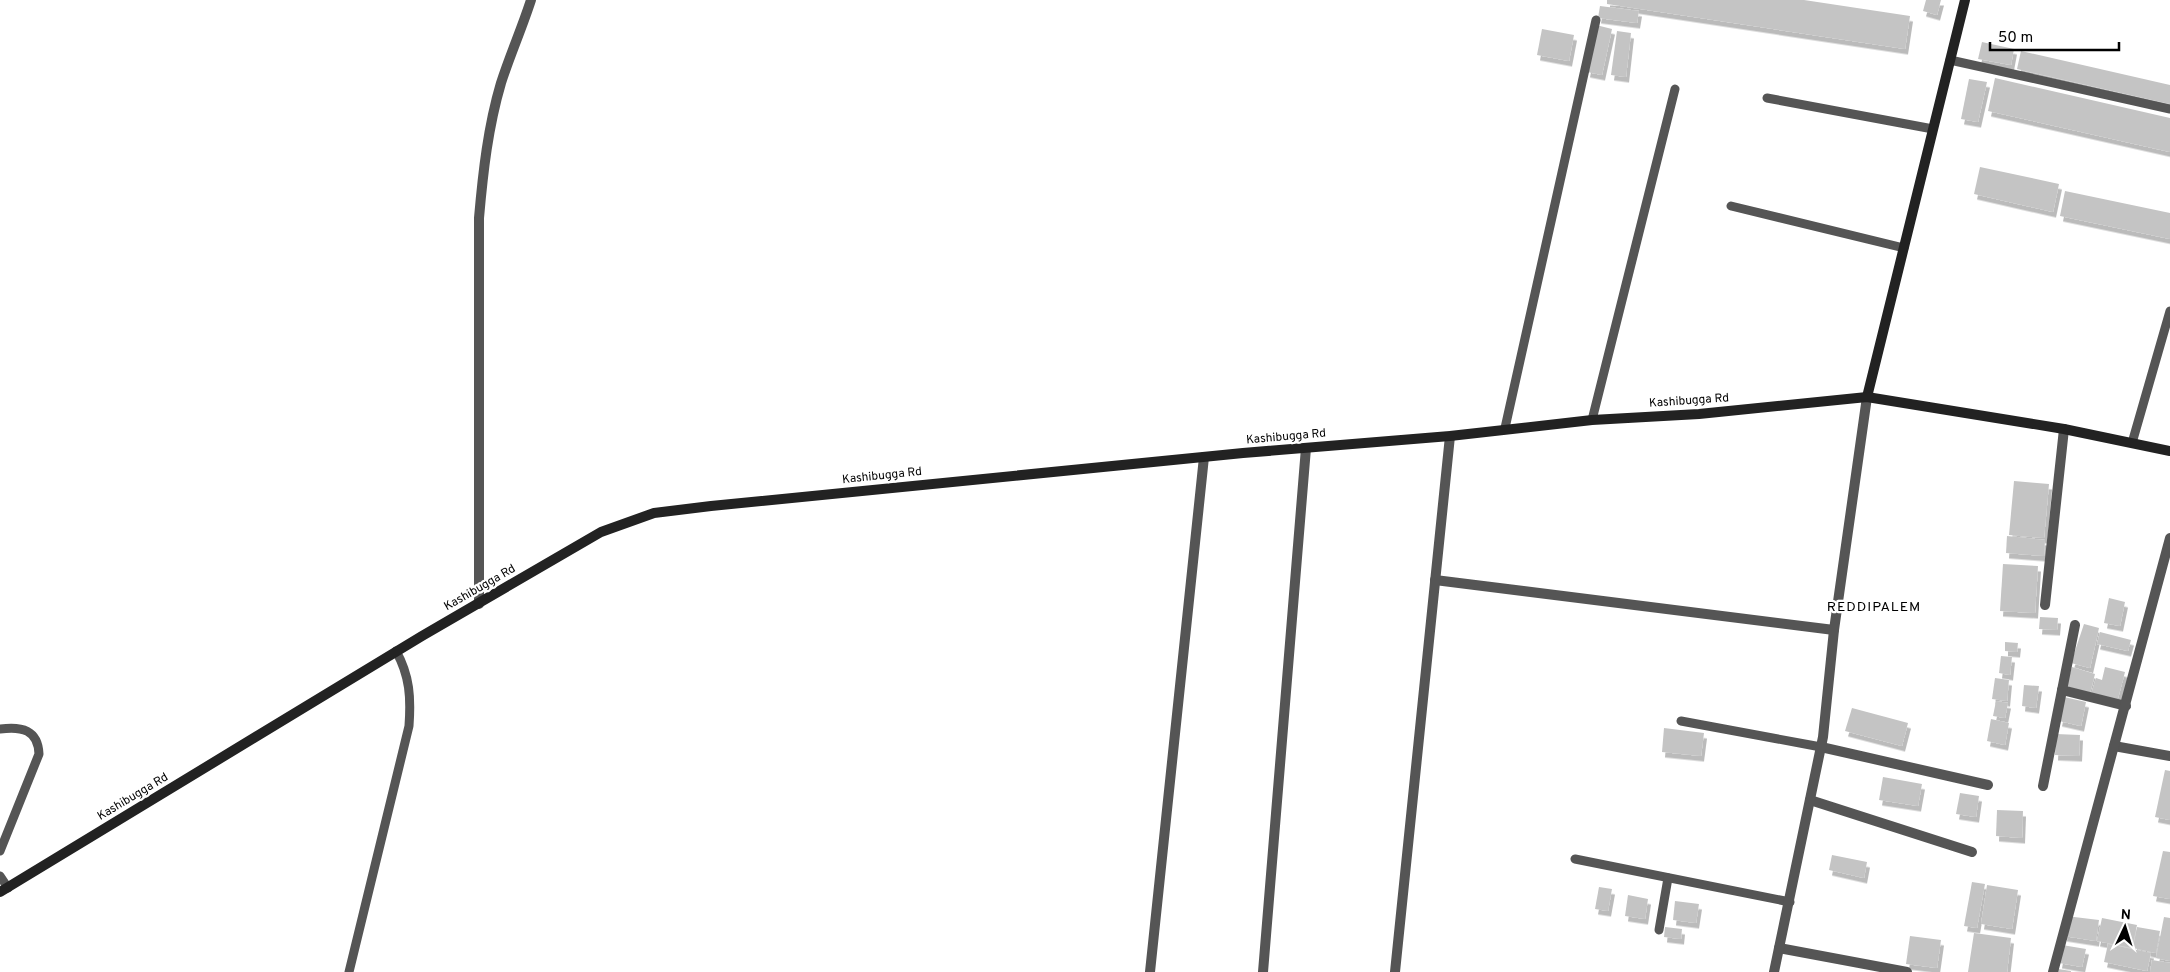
<svg xmlns="http://www.w3.org/2000/svg" width="2170" height="972" font-family="Overpass,sans-serif">
	<style>
		.building { fill: #c4c4c4; filter: url(#shadow) }
		.lines { fill: none; stroke-linecap: round; stroke-linejoin: round }
		.lane { stroke: #555; stroke-width: 9 }
		.street { stroke: #555; stroke-width: 10 }
		.secondary { stroke: #222; stroke-width: 10 }
		.labels { text-anchor: middle; dominant-baseline: central; stroke-width: 4.5; stroke-linejoin: round; paint-order: stroke }
		.street-label { font-size: 12px; fill: #000; stroke: #fff }
		.neighbourhood-label { font-size: 14px; letter-spacing: 1px; fill: #000; stroke: #fff }
	</style>
	<defs>
		<filter id="shadow"><feDropShadow dx="3" dy="5.5" stdDeviation="0" flood-color="#0004"/></filter>
	</defs>
	<rect width="100%" height="100%" fill="#fff"/>
	<g class="building">
		<path d="M1607,0H1804L1910,16L1905,49L1607,4Z"/>
		<path d="M1926,0H1941L1937,15L1923,11Z"/>
		<path d="M1600,6L1639,11L1637,23L1598,18Z"/>
		<path d="M1596,25L1612,29L1602,75L1587,72Z"/>
		<path d="M1542,29L1574,35L1569,61L1537,55Z"/>
		<path d="M1617,31L1631,33L1626,77L1611,75Z"/>
		<path d="M1982,42L2014,49L2011,65L1978,59Z"/>
		<path d="M2021,51L2170,85V104L2017,69Z"/>
		<path d="M1995,78L2170,118V152L1988,111Z"/>
		<path d="M1969,79L1987,82L1978,122L1961,119Z"/>
		<path d="M1980,167L2059,184L2053,212L1974,194Z"/>
		<path d="M2065,191L2170,213V239L2060,216Z"/>
		<path d="M2014,481L2049,484L2044,538L2009,535Z"/>
		<path d="M2007,536L2045,540L2044,556L2006,553Z"/>
		<path d="M2003,564L2038,566L2035,613L2000,611Z"/>
		<path d="M2109,598L2125,602L2120,626L2104,623Z"/>
		<path d="M2040,617L2058,618L2057,630L2039,629Z"/>
		<path d="M2084,624L2099,628L2090,668L2071,663Z"/>
		<path d="M2100,632L2131,640L2128,651L2097,644Z"/>
		<path d="M2005,642L2018,643L2017,652L2005,651Z"/>
		<path d="M2001,656L2012,657L2010,675L1999,673Z"/>
		<path d="M2072,667L2095,674L2090,693L2066,686Z"/>
		<path d="M2105,667L2125,672L2117,702L2091,695L2096,678L2102,680Z"/>
		<path d="M1995,678L2009,680L2007,701L1992,699Z"/>
		<path d="M2024,685L2039,686L2036,708L2022,706Z"/>
		<path d="M2064,697L2086,702L2081,726L2059,721Z"/>
		<path d="M1996,701L2008,703L2005,718L1993,716Z"/>
		<path d="M1852,708L1908,723L1902,746L1845,731Z"/>
		<path d="M1991,719L2009,723L2005,745L1987,741Z"/>
		<path d="M1664,728L1704,733L1701,756L1662,752Z"/>
		<path d="M2056,734L2080,735L2079,756L2055,755Z"/>
		<path d="M2165,770L2170,771V820L2155,817Z"/>
		<path d="M1883,777L1922,784L1918,806L1879,800Z"/>
		<path d="M1960,793L1979,796L1976,817L1956,814Z"/>
		<path d="M1997,810L2023,811L2022,838L1996,836Z"/>
		<path d="M2163,851L2170,852V899L2153,896Z"/>
		<path d="M1832,855L1867,862L1864,878L1829,870Z"/>
		<path d="M1972,882L1985,884L1977,928L1964,926Z"/>
		<path d="M1987,885L2018,890L2012,929L1981,924Z"/>
		<path d="M1599,887L1612,889L1608,911L1595,909Z"/>
		<path d="M1628,895L1648,899L1645,919L1625,916Z"/>
		<path d="M1675,901L1699,904L1696,923L1673,920Z"/>
		<path d="M2066,916L2099,920L2096,941L2064,936Z"/>
		<path d="M2164,917L2170,918V961L2156,958Z"/>
		<path d="M2102,918L2137,925L2132,948L2097,941Z"/>
		<path d="M1665,927L1682,929L1681,939L1664,937Z"/>
		<path d="M2137,927L2160,931L2156,953L2133,948Z"/>
		<path d="M1974,933L2011,938L2007,972H1968Z"/>
		<path d="M1910,936L1941,940L1937,968L1906,964Z"/>
		<path d="M2108,944L2151,953L2147,971L2104,962Z"/>
		<path d="M2062,945L2086,949L2082,967L2059,963Z"/>
		<path d="M2152,960L2170,963V972H2150Z"/>
		<path d="M2052,968L2071,971V972H2051Z"/>
	</g>
	<g class="lines">
		<g class="lane">
			<path d="M1950,60L2170,109"/>
			<path d="M1767,98L1933,129"/>
			<path d="M1731,206L1904,248"/>
			<path d="M1592,420L1675,89"/>
			<path d="M1505,428L1596,20"/>
			<path d="M2132,443L2170,311"/>
			<path d="M1681,721L1821,747"/>
			<path d="M0,729C22,726 38,730 39,754L0,851"/>
			<path d="M1575,859L1790,902"/>
			<path d="M0,876L8,888"/>
			<path d="M1659,930L1668,878"/>
			<path d="M349,972L409,726C411,698 410,676 396,651"/>
		</g>
		<g class="street">
			<path d="M1435,580L1834,630"/>
			<path d="M479,604V218C483,172 488,127 501,83C510,55 522,28 531,0"/>
			<path d="M2045,605L2064,429"/>
			<path d="M2062,690L2126,706"/>
			<path d="M2114,746L2170,756"/>
			<path d="M1821,747L1988,785"/>
			<path d="M2043,786L2075,625"/>
			<path d="M1810,800L1972,852"/>
			<path d="M1779,948L1907,972"/>
			<path d="M1150,972L1204,457"/>
			<path d="M1263,972L1306,448"/>
			<path d="M1395,972L1450,436"/>
			<path d="M1774,972L1823,737L1834,630L1867,397"/>
			<path d="M2053,972L2170,538"/>
		</g>
		<g class="secondary">
			<path d="M1867,397L1965,0"/>
			<path d="M0,892L422,636L601,532L654,513L711,506L1243,453L1450,436L1592,420L1699,414L1867,397L2064,429L2170,451"/>
		</g>
	</g>
	<g class="labels">
		<g class="street-label">
			<text transform="translate(1689 401) rotate(-4)">Kashibugga Rd</text>
			<text transform="translate(1286 437) rotate(-5)">Kashibugga Rd</text>
			<text transform="translate(882 476) rotate(-6)">Kashibugga Rd</text>
			<text transform="translate(480 588) rotate(-30)">Kashibugga Rd</text>
			<text transform="translate(133 797) rotate(-31)">Kashibugga Rd</text>
		</g>
		<g class="neighbourhood-label">
			<text x="1874" y="607">REDDIPALEM</text>
		</g>
	</g>
	<g transform="translate(2125 927) rotate(4)" stroke="#ffffff" stroke-width="4" paint-order="stroke">
	<path d="M0-4L9 19L0 12L-9 19Z" fill="#000000"/>
	<text y="-8" font-size="14" font-weight="bold" text-anchor="middle" fill="#000000">N</text>
	</g>
	<path d="M1990 42v8h129v-8" fill="none" stroke="#000000" stroke-width="2.5"/>
	<text x="1998" y="42" font-size="15" fill="#000000" stroke="#ffffff" stroke-width="4" paint-order="stroke">50 m</text>
</svg>
